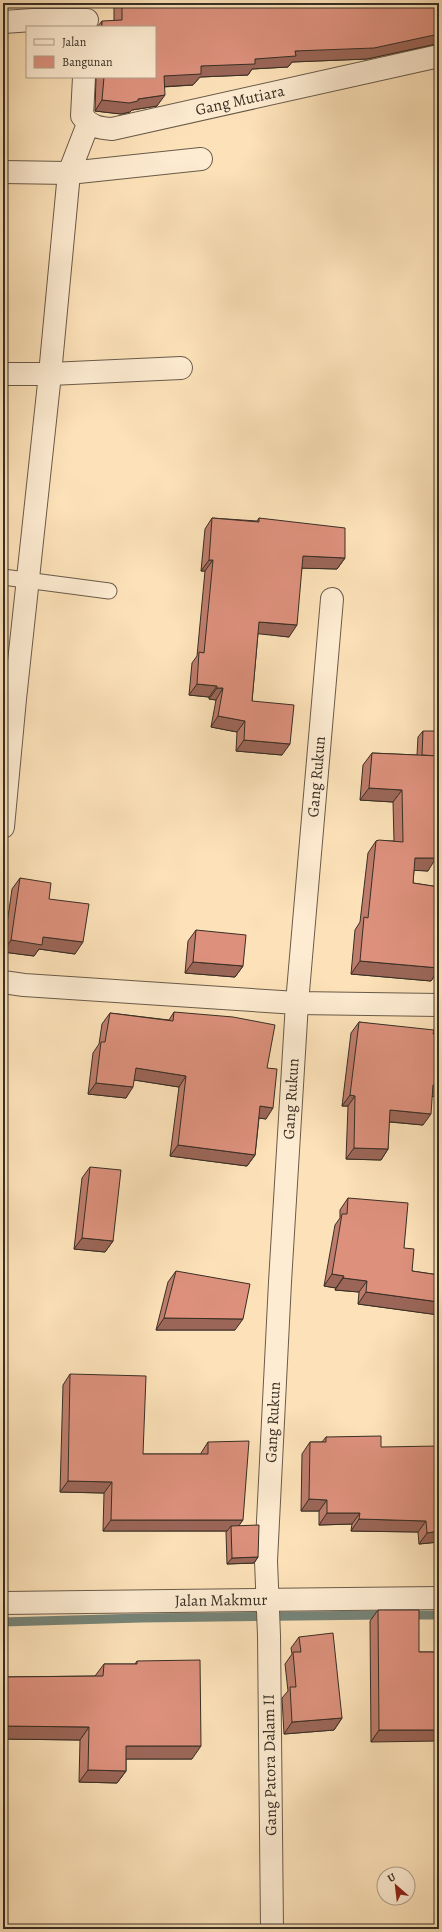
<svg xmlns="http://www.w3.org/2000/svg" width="442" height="1932" font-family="Alegreya,serif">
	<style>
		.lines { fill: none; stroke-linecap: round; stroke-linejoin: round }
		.stream { stroke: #768478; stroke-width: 9 }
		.lane-casing { stroke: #695b49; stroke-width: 17 }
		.street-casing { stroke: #695b49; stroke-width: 24 }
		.lane { stroke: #feecd2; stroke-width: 15 }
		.street { stroke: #feecd2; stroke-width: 22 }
		.wall { fill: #be7d6c; stroke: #382e24 }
		.shaded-wall { fill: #9b6658; stroke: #382e24 }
		.building { fill: #dd917d; stroke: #382e24 }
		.labels { text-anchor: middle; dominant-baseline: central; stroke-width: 3; stroke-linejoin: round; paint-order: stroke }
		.street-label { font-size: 16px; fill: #382e24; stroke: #feecd2 }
	</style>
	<rect width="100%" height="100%" fill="#fde2b9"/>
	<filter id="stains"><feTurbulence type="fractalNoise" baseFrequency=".005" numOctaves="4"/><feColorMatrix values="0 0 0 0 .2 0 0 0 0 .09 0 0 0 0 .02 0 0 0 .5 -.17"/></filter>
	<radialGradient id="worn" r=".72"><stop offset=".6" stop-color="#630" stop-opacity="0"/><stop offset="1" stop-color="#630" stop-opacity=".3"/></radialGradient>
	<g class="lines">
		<g class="stream">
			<path d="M408,1615H439"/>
			<path d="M3,1622L141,1618L386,1615"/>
		</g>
		<defs>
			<path id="lane" d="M3,577L109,591"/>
			<g id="street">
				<path d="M3,22L33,20H87"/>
				<path id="s1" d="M84,77L82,116C91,127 99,128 112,129L439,56"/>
				<path d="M3,172L69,173L201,159"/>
				<path d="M3,374H50L181,368"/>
				<path d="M3,827L15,699L50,374L69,173L88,124"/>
				<path d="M3,982L24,985L297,1003L439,1005"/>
				<path id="s2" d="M3,1603L439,1598"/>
				<path id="s3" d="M272,1929L269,1636L266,1561L280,1282L297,1003L332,599"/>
			</g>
		</defs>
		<use href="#lane" class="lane-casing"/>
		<use href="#street" class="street-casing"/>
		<use href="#lane" class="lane"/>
		<use href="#street" class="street"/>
	</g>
	<g class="wall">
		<path d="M114,3H439L436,44L367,59L292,62L288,67L252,69L248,75L200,77L193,85L164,87L157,106L132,110L130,112L121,114L95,111L96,77H155L114,20Z"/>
		<path d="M102,21V27H97Z"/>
		<path d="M212,518L257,521L259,518L345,558L337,569L302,568L289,637L258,633L252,701L282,755L236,751L237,732L211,727L216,700L209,699V697L189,695L192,663L197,656L205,571H201L205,529Z"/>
		<path d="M423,731L428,871L414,870L413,883L439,887V969L431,981L351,974L355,930L360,922L368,853L376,841H394L393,802L360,800L363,765L372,753L417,755L418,737Z"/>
		<path d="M20,878L49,899L75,954L39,949L34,956L3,952L12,889Z"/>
		<path d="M196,930L243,966L235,977L185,973L188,941Z"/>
		<path d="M174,1012L267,1068L266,1119L259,1118L255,1155L247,1166L170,1156L179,1087L134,1080L126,1098L88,1094L93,1053L99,1044L102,1024L110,1013L169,1020Z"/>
		<path d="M359,1022L433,1034L432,1096L423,1125L389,1122L388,1149L381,1160L346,1159L348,1106H342L351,1033Z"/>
		<path d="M90,1167L113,1241L105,1252L74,1249L82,1178Z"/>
		<path d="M348,1198L404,1248L412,1271L439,1275V1315L358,1304L359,1292L335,1290L336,1288L324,1286L335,1225L340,1218V1210Z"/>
		<path d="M176,1271L235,1330H156L168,1282Z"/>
		<path d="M70,1374L143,1454H201V1453L208,1442L239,1526L258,1557L254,1563L227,1564L226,1532L227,1531H103L104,1493L60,1492L63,1385Z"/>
		<path d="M326,1437L381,1447L439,1542L419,1544L418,1532L351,1531L352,1524L319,1525V1511H301L302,1454L310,1442H322Z"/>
		<path d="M378,1610L419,1652H439L371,1742L370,1621Z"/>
		<path d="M299,1637L342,1718L334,1730L284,1734L282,1698L288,1691L285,1664L292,1654L291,1648Z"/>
		<path d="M137,1661L192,1759H126V1771L117,1783L79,1782L80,1740L3,1739V1677L95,1676L104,1664H135Z"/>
	</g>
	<g class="shaded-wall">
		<path d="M439,34V44H436L367,59L292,62L288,67L252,69L248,75L200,77L193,85L156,87L164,76L201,66L255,59L295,51Z"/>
		<path d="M165,95L157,106L132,110L130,112L121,114L95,111L102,100L138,99Z"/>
		<path d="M303,556L345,558L337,569L296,568Z"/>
		<path d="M209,560H213L205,571H201Z"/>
		<path d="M259,622L297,625L289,637L251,633Z"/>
		<path d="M197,684L217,686L209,697L189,695Z"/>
		<path d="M217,688H223L216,700L209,699Z"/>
		<path d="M218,716L245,721L237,732L211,727Z"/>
		<path d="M244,740L290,744L282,755L236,751Z"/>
		<path d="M369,788L402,790L393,802L360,800Z"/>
		<path d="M415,858H436L428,871L407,870Z"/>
		<path d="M43,937L83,942L75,954L39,949L34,956L3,952L11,940Z"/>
		<path d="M360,961L439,968V969L431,981L351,974Z"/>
		<path d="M193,962L243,966L235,977L185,973Z"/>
		<path d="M136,1068L186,1076L179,1087L128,1079Z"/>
		<path d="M96,1083L133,1087L126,1098L88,1094Z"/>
		<path d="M433,1085L439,1086V1097L426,1096Z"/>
		<path d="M350,1095L355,1096L348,1106H342Z"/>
		<path d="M260,1106L273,1108L266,1119L253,1117Z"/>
		<path d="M390,1110L431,1114L423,1125L382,1121Z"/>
		<path d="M178,1145L255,1155L247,1166L170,1156Z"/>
		<path d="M354,1148L388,1149L381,1160L346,1159Z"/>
		<path d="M82,1238L113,1241L105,1252L74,1249Z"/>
		<path d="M332,1274L344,1276L336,1288L324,1286Z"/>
		<path d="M343,1278L367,1281L359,1292L335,1290Z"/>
		<path d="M366,1292L439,1302V1315L358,1304Z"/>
		<path d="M164,1318L243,1319L235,1330H156Z"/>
		<path d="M68,1481L112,1482L104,1493L60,1492Z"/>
		<path d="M309,1499L327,1500L319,1511H301Z"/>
		<path d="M327,1513H360L352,1524L319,1525Z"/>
		<path d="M359,1519L426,1521L418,1532L351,1531Z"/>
		<path d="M111,1520H243L235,1531L231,1526L227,1531H103Z"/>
		<path d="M439,1531V1542L419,1544L427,1533Z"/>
		<path d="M258,1557L254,1563L227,1564L232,1558Z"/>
		<path d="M342,1718L334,1730L284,1734L292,1722Z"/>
		<path d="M3,1726L89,1727L80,1740L3,1739Z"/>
		<path d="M379,1730H439V1741L371,1742Z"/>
		<path d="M126,1746H201L192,1759H117Z"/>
		<path d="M88,1770L126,1771L117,1783L79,1782Z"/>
	</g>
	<g class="building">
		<path d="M122,3H439V34L374,48L295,51L296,56L255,59V64L201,66V74L164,76L165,95L138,99V101L129,103L102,100L104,77H155V27H102V21L122,20Z"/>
		<path d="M212,518L259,522V518L345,528V558L303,556L297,625L259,622L252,701L294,705L290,744L244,740L245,721L218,716L223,688H217V686L197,684L199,652L204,653L213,560H209Z"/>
		<path d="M423,731H439V756L422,755Z"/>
		<path d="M372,753L439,756V843L436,858H415L413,883L439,887V968L360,961L364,917L368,918L376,841L379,840L403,842L402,790L369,788Z"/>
		<path d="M20,878L51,883L49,899L89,904L83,942L43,937L42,945L11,940Z"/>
		<path d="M196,930L246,935L243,966L193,962Z"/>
		<path d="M174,1012L233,1017L275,1025L267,1068L277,1069L273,1108L260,1106L255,1155L178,1145L186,1076L136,1068L133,1087L96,1083L101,1042H105L110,1013L173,1021Z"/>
		<path d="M359,1022L434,1030L433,1034L439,1035V1086L433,1085L431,1114L390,1110L388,1149L354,1148L355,1096L350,1095Z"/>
		<path d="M90,1167L121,1170L113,1241L82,1238Z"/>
		<path d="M348,1198L408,1203L404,1248L414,1249L412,1271L439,1275V1302L366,1292L367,1281L343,1278L344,1276L332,1274L342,1214H347Z"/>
		<path d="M176,1271L250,1284L243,1319L164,1318Z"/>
		<path d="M70,1374L146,1376L143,1454H208V1442L249,1441L243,1520H111L112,1482L68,1481Z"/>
		<path d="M381,1436V1447L439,1446V1531L427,1533L426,1521L359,1519L360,1513H327V1500L309,1499L310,1442H326V1437Z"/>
		<path d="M259,1525L258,1557L232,1558L231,1526Z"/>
		<path d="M378,1610H419V1652H439V1730H379Z"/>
		<path d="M333,1633L342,1718L292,1722L290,1687H296L293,1652H301L299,1637Z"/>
		<path d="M200,1660L201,1746H126V1771L88,1770L89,1727L3,1726V1677L103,1676L104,1664H137V1661Z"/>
	</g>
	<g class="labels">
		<g class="street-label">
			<text stroke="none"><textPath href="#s1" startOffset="204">Gang Mutiara</textPath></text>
			<text stroke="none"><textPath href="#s3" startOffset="1154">Gang Rukun</textPath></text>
			<text stroke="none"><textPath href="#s3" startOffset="831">Gang Rukun</textPath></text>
			<text stroke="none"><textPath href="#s3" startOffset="507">Gang Rukun</textPath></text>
			<text stroke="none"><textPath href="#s2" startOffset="218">Jalan Makmur</textPath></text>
			<text transform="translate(270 1765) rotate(-91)">Gang Patora Dalam II</text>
		</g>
	</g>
	<rect width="442" height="1932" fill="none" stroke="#fde2b9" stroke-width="16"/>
	<rect x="4" y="4" width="434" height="1924" fill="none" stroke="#382e24" stroke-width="2"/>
	<rect x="8" y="8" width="426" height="1916" fill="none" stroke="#382e24"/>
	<rect x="26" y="26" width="130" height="52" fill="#feecd2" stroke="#afa08c"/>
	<rect x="34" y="39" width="20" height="6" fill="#feecd2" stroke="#afa08c"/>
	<text x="62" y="46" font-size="12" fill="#382e24">Jalan</text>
	<rect x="34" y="56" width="20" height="12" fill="#dd917d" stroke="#afa08c"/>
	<text x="62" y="66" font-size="12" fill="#382e24">Bangunan</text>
	<g transform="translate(396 1886) rotate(332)"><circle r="19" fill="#feecd2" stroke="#afa08c"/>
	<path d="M0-3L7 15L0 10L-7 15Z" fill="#8f2418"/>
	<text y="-6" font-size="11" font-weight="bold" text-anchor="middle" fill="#382e24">U</text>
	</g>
	<rect width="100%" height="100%" filter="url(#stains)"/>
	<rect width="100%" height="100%" fill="url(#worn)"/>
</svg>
